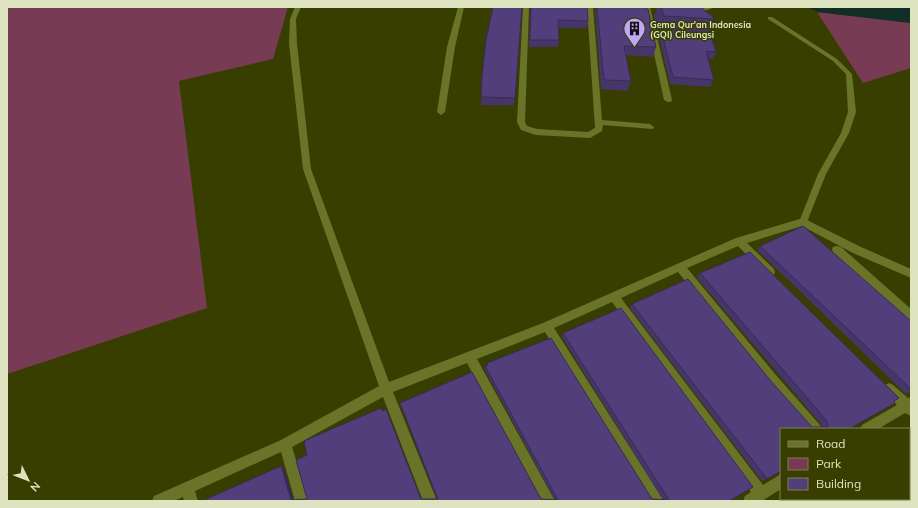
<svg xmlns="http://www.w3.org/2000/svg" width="918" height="508" font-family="Mulish,sans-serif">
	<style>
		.green { fill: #773b53 }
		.water { fill: #112e27 }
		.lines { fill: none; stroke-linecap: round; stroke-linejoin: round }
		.service { fill: #6a7429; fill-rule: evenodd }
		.minor { fill: #6a7429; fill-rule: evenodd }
		.wall { fill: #463569 }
		.shaded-wall { fill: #392b55 }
		.building { fill: #513e7a; stroke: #392b55 }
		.labels { text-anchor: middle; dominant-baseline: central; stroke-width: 3; stroke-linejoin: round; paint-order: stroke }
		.far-poi-label { font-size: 9px; font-weight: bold; fill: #dde4bf; stroke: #383e00; text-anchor: start }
	</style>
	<rect width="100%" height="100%" fill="#383e00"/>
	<g class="green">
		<path d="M7,7H288L273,59L179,81L207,308L7,374Z"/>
		<path d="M817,12L911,23V68L863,83Z"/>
	</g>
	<path class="water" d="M807,7H911V23L817,12Z"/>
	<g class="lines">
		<path class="service" d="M768,17H772L837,59L852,74L856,112L849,133L826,174L807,222L803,225L799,222L818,174L841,133L848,112L846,74L833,61L768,19Z"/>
		<g class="minor">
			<path d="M295,7H301L296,19L297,44L311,169L389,382L543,323L736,238L803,218L861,247L911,269V278L853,253L802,226L747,243L774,269L775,272L774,275H766L738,246L687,268L775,374L820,425L822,429H808L767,382L678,272L621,298L763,485L781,474V489L762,501H743L745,496L751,492L612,302L554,328L664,501H649L545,332L477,359L555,501H541L467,363L393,392L437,501H423L383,397L292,447L309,501H295L281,452L195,491L198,501H184L183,497L174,501H152L154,496L281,440L379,386L303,169L289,44L290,19Z"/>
			<path d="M458,7H464L455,47L445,112L441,115L437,112L447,47Z"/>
			<path d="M523,7H529L525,122L527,126L537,129L588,132L595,128L587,7H593L602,120L650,124L654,127L653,129L603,125L602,131L590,138L536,135L521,130L517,122Z"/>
			<path d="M644,7H650L672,100L671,102H668L664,100Z"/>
			<path d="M684,7H712V8C707,12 689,11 684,7Z"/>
			<path d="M837,246L841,247L911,309V321L907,319L833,253L832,250L833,247Z"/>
			<path d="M889,383L893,385L908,398L911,397V416L905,413L878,429H860L862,425L897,405L885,393L883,389L885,385Z"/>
		</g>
	</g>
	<g class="wall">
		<path d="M522,7L514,105H481L482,76Z"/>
		<path d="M530,7H587L588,21L587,28H558L559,40L558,47H529Z"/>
		<path d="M595,7H644L656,47L653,57L626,55L631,81L627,91L601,89Z"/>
		<path d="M657,7H700L714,19L707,36L716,52L713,59L708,58L714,80L710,87L670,84L660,41L662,34H658L654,16Z"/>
		<path d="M760,246L911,321V391L906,394L757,250Z"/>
		<path d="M700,273L849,429H781L767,479L762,481L630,308L632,304L812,427H822L821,424L697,278Z"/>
		<path d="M563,333L729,501H202L281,466L284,469L293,500L437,499L400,403L541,499L555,500L485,370V366H486L487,363L652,499L663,500L562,337Z"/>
		<path d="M911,439V501H813L816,499H909V440Z"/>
	</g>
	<path class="shaded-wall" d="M281,466L284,469L294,501L291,500Z"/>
	<g class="building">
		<path d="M493,7H522L515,98L481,97L482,76L486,40Z"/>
		<path d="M531,7H587L588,21L558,20L559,40H530Z"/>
		<path d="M597,7H644L645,9H648L656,47L624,46L631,81L604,80Z"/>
		<path d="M661,7H700L713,17L714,19L664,16Z"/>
		<path d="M662,34L711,36L716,52L706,51L714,80L673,77Z"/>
		<path d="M803,226L911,321V389L760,246Z"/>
		<path d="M750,252L899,398L894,401L895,403L849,429H781V471L767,479L632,304L688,279L770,380L812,427H828L827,421L700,273Z"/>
		<path d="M621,308L753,487L729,501H202L281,466L291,500L307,499L296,460L307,455L304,441L381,408L382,411L386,409L421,499H438L400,403L472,372L541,499L558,500L485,366L488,365L487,363L551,338L652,499L669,500L563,333Z"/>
		<path d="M911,441V501H817L820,499H909V443Z"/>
	</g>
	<defs>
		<symbol id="building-pin" viewBox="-11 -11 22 30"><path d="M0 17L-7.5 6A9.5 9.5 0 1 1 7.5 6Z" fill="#bea9f5" stroke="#383e00"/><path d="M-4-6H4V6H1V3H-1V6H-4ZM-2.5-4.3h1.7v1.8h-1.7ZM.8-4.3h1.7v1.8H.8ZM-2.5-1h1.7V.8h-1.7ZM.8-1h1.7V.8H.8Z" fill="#111"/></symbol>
	</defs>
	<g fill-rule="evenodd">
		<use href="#building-pin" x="622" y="16" width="25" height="34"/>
	</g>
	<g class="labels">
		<g class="far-poi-label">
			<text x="650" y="24">Gema Qur'an Indonesia<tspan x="650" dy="10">(GQI) Cileungsi</tspan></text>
		</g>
	</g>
	<rect width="918" height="508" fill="none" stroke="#dde4bf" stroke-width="16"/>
	<rect x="780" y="428" width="130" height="72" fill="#383e00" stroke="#7a804c"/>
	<rect x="788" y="441" width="20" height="6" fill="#6a7429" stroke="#7a804c"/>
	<text x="816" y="448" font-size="12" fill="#dde4bf">Road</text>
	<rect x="788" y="458" width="20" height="12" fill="#773b53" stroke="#7a804c"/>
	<text x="816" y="468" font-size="12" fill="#dde4bf">Park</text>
	<rect x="788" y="478" width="20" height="12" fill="#513e7a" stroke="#7a804c"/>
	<text x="816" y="488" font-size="12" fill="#dde4bf">Building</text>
	<g transform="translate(28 480) rotate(133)" stroke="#383e00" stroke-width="3" paint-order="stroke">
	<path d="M0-3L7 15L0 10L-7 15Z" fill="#dde4bf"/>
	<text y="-6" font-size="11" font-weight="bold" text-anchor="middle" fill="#dde4bf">N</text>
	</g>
</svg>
